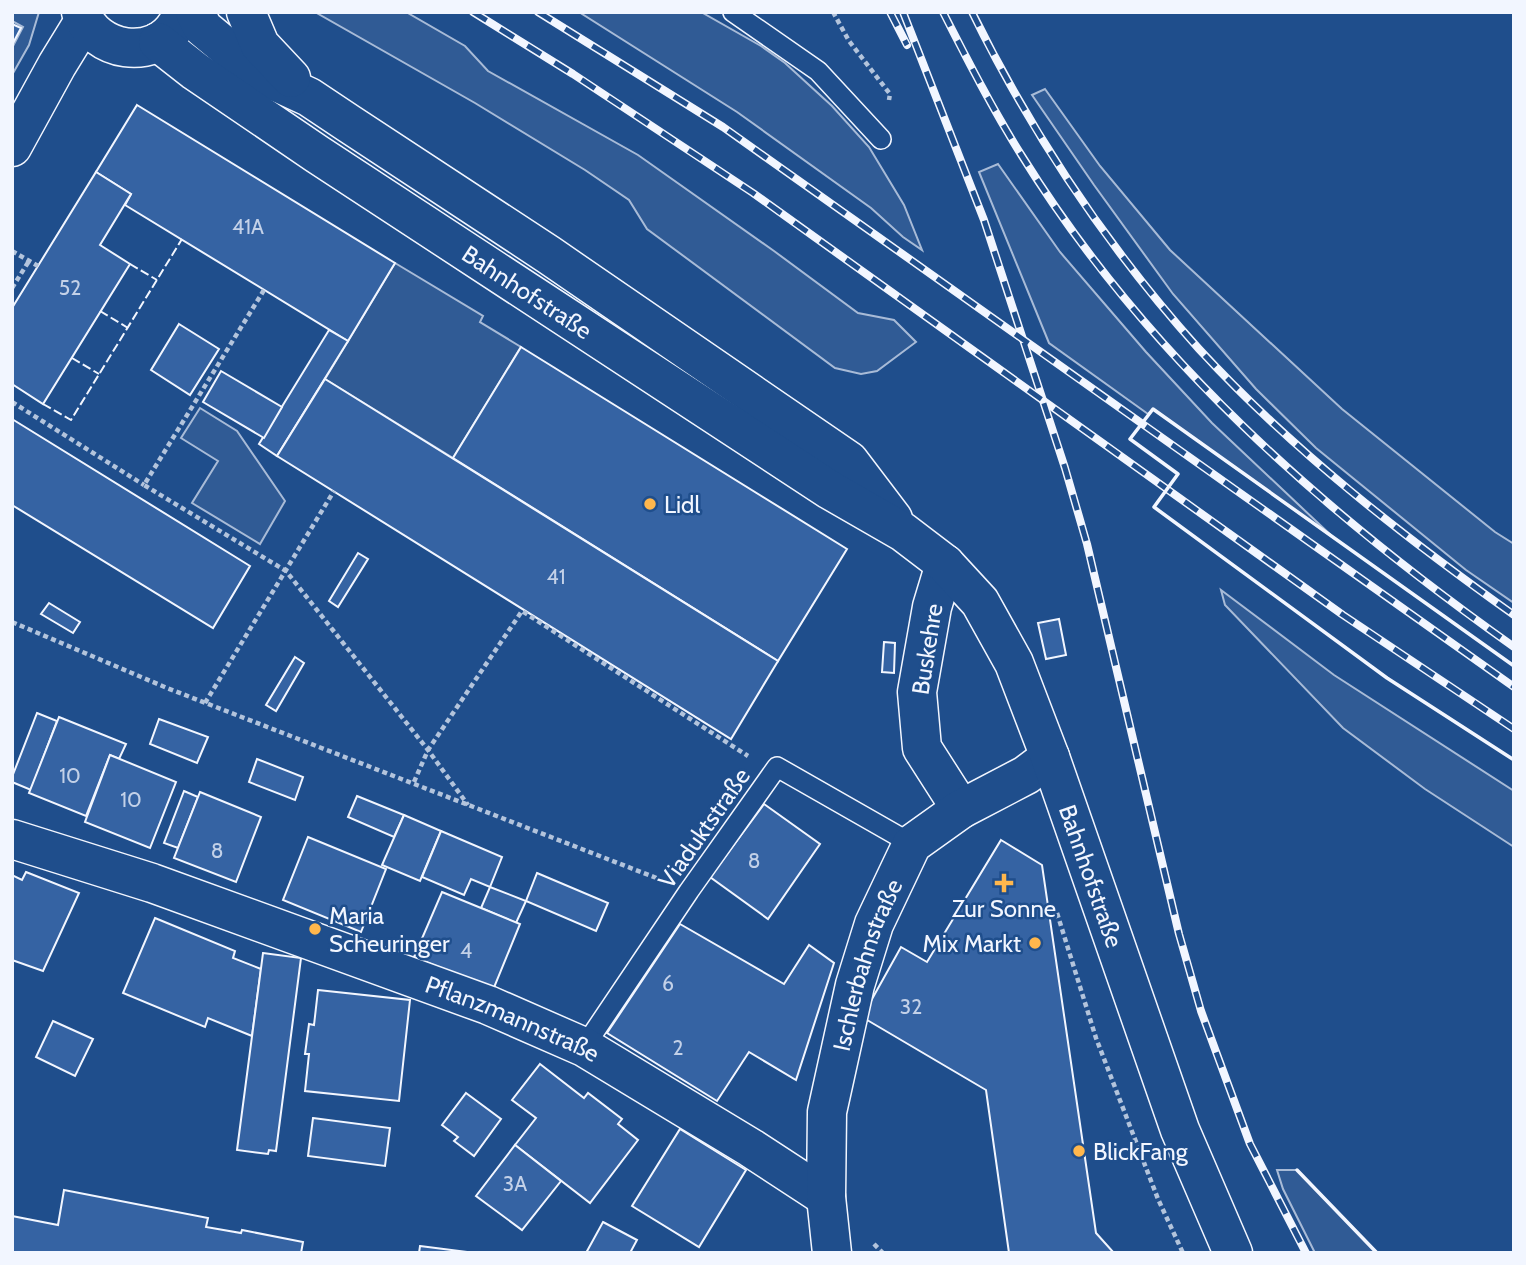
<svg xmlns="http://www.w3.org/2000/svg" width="1526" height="1265" font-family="Cabin,sans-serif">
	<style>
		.built { fill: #305b95; stroke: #a8bbd7; stroke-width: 2 }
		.building { fill: #3563a3; stroke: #f2f6ff; stroke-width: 2 }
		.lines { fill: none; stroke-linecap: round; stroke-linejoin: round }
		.service-casing { stroke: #f2f6ff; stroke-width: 22 }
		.minor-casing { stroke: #f2f6ff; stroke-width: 41 }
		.tertiary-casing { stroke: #f2f6ff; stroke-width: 41 }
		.secondary-casing { stroke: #f2f6ff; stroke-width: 41 }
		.path { stroke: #b3c4dc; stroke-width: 4.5; stroke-dasharray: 5 3.5; stroke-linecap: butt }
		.service { stroke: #1f4e8c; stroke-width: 19 }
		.minor { stroke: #1f4e8c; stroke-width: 38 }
		.tertiary { stroke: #1f4e8c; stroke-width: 38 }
		.secondary { stroke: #1f4e8c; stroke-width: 38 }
		.rail-casing { stroke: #f2f6ff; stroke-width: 8 }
		.rail { stroke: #1f4e8c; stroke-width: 5; stroke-dasharray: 16; stroke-linecap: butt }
		.fence { stroke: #f2f6ff; stroke-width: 2; stroke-dasharray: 9 3.5; stroke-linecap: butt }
		.wall { stroke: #f2f6ff; stroke-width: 3.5 }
		.poi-dot { fill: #ffb74d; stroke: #1f4e8c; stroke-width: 2.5 }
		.labels { text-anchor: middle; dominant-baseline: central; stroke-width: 5; stroke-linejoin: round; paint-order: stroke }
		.number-label { font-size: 21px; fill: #c3d1e8 }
		.street-label { font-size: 24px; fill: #f2f6ff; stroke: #1f4e8c }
		.poi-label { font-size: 24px; fill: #f2f6ff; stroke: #1f4e8c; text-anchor: start }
	</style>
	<rect width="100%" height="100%" fill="#1f4e8c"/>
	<g class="built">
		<path d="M12,12H39L29,45L12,75V48L23,27L12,21Z"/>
		<path d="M315,12H406L465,46L488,71L638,155L774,251L858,313L894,320L916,342L877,371L861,374L835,368L647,229L629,200L585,170L475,103Z"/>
		<path d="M579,12H701L761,46L785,63L832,106L869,147L904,205L922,250L903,237L871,208L737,112Z"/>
		<path d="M1045,89L1100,166L1170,250L1342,409L1495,532L1514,544V603L1466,570L1316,448L1256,389L1173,294L1094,185L1032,95Z"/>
		<path d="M998,164L1060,252L1146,352L1212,423L1335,539L1153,409L1148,414L1049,343L979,172Z"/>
		<path d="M395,263L483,316L480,322L521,347L453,458L325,379Z"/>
		<path d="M200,408L237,431L285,501L260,544L192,503L218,461L181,438Z"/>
		<path d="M1221,590L1334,675L1514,791V847L1425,789L1343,728L1225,605Z"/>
		<path d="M1277,1170H1297L1377,1253H1315L1283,1189Z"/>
	</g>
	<g class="building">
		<path d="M12,24L21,28L12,45Z"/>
		<path d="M137,105L395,263L348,341L125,205L131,194L96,172Z"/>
		<path d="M96,172L131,194L100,245L130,264L43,404L12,384V308Z"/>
		<path d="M179,324L219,349L190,395L151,370Z"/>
		<path d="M329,330L348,341L277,456L259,444Z"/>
		<path d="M521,347L847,549L778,661L453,458Z"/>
		<path d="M221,371L282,407L264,438L203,402Z"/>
		<path d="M325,379L778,661L731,739L277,456Z"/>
		<path d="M12,419L250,566L213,628L12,505Z"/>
		<path d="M358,553L368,559L338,607L329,601Z"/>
		<path d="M49,603L80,622L73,633L41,614Z"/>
		<path d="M1059,619L1066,655L1046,659L1038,623Z"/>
		<path d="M884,642L895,643L894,673L882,672Z"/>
		<path d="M295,657L304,663L276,711L266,705Z"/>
		<path d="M37,713L57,721L31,790L12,782V777Z"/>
		<path d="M59,717L126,744L119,759L110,755L86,816L29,793Z"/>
		<path d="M159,719L208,737L197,763L150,744Z"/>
		<path d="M110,755L176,782L150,848L85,822Z"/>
		<path d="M257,759L303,777L295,800L249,782Z"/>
		<path d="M184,791L198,797L178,848L164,843Z"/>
		<path d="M200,792L261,817L236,882L174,858Z"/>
		<path d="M357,796L404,815L394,837L348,817Z"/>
		<path d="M764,804L820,844L768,919L710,877Z"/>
		<path d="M404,815L441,831L420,881L382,865Z"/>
		<path d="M441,831L502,857L490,887L471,879L464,895L422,877Z"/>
		<path d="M308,837L386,869L361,932L283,900Z"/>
		<path d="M1001,840L1042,865L1096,1233L1114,1253H1009L986,1090L862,1017L901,947L927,962Z"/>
		<path d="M26,872L79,893L43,971L12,960V875L22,880Z"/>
		<path d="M537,873L608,903L596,931L526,901Z"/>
		<path d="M490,887L526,901L516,923L481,908Z"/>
		<path d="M442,892L520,924L493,990L414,957Z"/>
		<path d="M155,918L235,951L233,958L261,969L252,1036L208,1018L205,1027L123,993Z"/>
		<path d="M680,924L784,984L809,945L834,963L796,1080L749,1052L717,1101L607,1033Z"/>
		<path d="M263,953L301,958L276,1151L269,1150L268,1154L237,1150Z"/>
		<path d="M318,990L410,1000L399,1101L305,1091L309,1054H305L309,1024L314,1025Z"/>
		<path d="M53,1021L93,1039L75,1076L36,1057Z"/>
		<path d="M540,1064L584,1098L588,1093L622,1119L618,1124L638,1140L590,1203L515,1145L536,1118L512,1100Z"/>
		<path d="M466,1093L501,1119L474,1156L454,1141L458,1137L442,1125Z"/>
		<path d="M313,1118L390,1128L385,1166L308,1156Z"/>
		<path d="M680,1129L746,1170L699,1247L632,1206Z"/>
		<path d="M515,1145L561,1181L522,1230L476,1196Z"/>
		<path d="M64,1190L208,1218L206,1227L241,1233L242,1230L303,1242L301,1253H12V1216L58,1225Z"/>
		<path d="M603,1222L637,1240L630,1253H586Z"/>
		<path d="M420,1246L475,1253H419Z"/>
	</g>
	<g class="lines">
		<defs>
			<g id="service">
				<path d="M733,12L818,71L881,139"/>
				<path d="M584,1047L689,891L777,767L912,844"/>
			</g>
			<g id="minor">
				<path d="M945,564L932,607L917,692L922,748L961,809"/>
				<path id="s1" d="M12,839L152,883L488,1005L584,1047L751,1148L826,1197"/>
				<path id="s2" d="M832,1253L826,1197L827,1112L855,985L874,924L912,844L961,809L1026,775L1050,757"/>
			</g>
			<path id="tertiary" d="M12,147L57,65L84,21"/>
			<g id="secondary">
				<path d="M81,12C95,52 154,62 177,24"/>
				<path d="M195,12L203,28L257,73L309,97L348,123L549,255L849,461L893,519"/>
				<path d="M246,12L260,45L291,78"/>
				<path id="s3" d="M158,42L195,71L317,154L830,490L903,532L945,564L980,602L1014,663L1050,757L1180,1130L1233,1253"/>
			</g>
		</defs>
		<use href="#service" class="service-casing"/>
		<use href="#minor" class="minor-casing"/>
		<use href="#tertiary" class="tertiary-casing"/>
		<use href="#secondary" class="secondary-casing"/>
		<g class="path">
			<path d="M833,12L849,41L890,94L889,100"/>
			<path d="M12,251L38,266"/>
			<path d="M12,288L29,261"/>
			<path d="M264,290L144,485L286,571L428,750L468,805"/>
			<path d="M12,402L144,485"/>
			<path d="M12,622L167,688L659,879"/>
			<path d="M205,703L334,491"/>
			<path d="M414,782L428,750L522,611L748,756"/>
			<path d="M1057,913L1096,1038L1158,1199L1183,1253"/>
			<path d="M874,1244L883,1253"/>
		</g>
		<use href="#service" class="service"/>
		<use href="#minor" class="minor"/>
		<use href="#tertiary" class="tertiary"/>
		<use href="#secondary" class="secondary"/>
		<defs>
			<g id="rail">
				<path d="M473,12L573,74L753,193L1343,615L1514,729"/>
				<path d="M538,12L723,127L1514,687"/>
				<path d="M890,12L907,45"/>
				<path d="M903,12L984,220L1065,468L1087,544L1179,934L1201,1011L1250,1144L1306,1253"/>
				<path d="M943,12C968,61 993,110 1022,156C1147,357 1322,511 1514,647"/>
				<path d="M972,12C1032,134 1108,248 1199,349C1292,450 1403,536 1514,615"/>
			</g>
		</defs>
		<use href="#rail" class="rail-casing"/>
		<use href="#rail" class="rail"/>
		<g class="fence">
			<path d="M130,264L157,280"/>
			<path d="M100,311L128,328"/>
			<path d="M72,358L99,374"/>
			<path d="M43,404L71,420L182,239"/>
		</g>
		<g class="wall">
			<path d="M1514,666L1153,409L1130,439L1178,474L1154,507L1387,678L1514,760"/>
			<path d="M1297,1170L1377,1253"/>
		</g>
	</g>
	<g class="poi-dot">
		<circle cx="650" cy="504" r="7"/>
		<path d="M1000.5 872.5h7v7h7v7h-7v7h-7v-7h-7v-7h7z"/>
		<circle cx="315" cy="929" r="7"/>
		<circle cx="1035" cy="943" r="7"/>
		<circle cx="1079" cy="1151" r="7"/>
	</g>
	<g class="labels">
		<g class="number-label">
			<text x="248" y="226">41A</text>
			<text x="70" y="287">52</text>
			<text x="556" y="576">41</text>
			<text x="70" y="775">10</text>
			<text x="131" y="799">10</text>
			<text x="217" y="850">8</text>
			<text x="754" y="860">8</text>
			<text x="466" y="950">4</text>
			<text x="668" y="983">6</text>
			<text x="911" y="1006">32</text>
			<text x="678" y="1047">2</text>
			<text x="515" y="1183">3A</text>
		</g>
		<g class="street-label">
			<text stroke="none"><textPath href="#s3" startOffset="446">Bahnhofstraße</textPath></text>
			<text transform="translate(927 649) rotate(-81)">Buskehre</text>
			<text transform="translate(704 828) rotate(-55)">Viaduktstraße</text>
			<text stroke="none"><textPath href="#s3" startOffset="1293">Bahnhofstraße</textPath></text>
			<text stroke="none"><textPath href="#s2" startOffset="294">Ischlerbahnstraße</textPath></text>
			<text stroke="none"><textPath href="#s1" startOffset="532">Pflanzmannstraße</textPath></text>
		</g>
		<g class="poi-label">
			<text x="664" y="504">Lidl</text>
			<text x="1004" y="908" text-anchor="middle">Zur Sonne</text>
			<text x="329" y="915">Maria<tspan x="329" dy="28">Scheuringer</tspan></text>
			<text x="1021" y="943" text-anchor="end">Mix Markt</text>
			<text x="1093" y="1151">BlickFang</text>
		</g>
	</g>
	<rect width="1526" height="1265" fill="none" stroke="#f2f6ff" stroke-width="28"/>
</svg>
